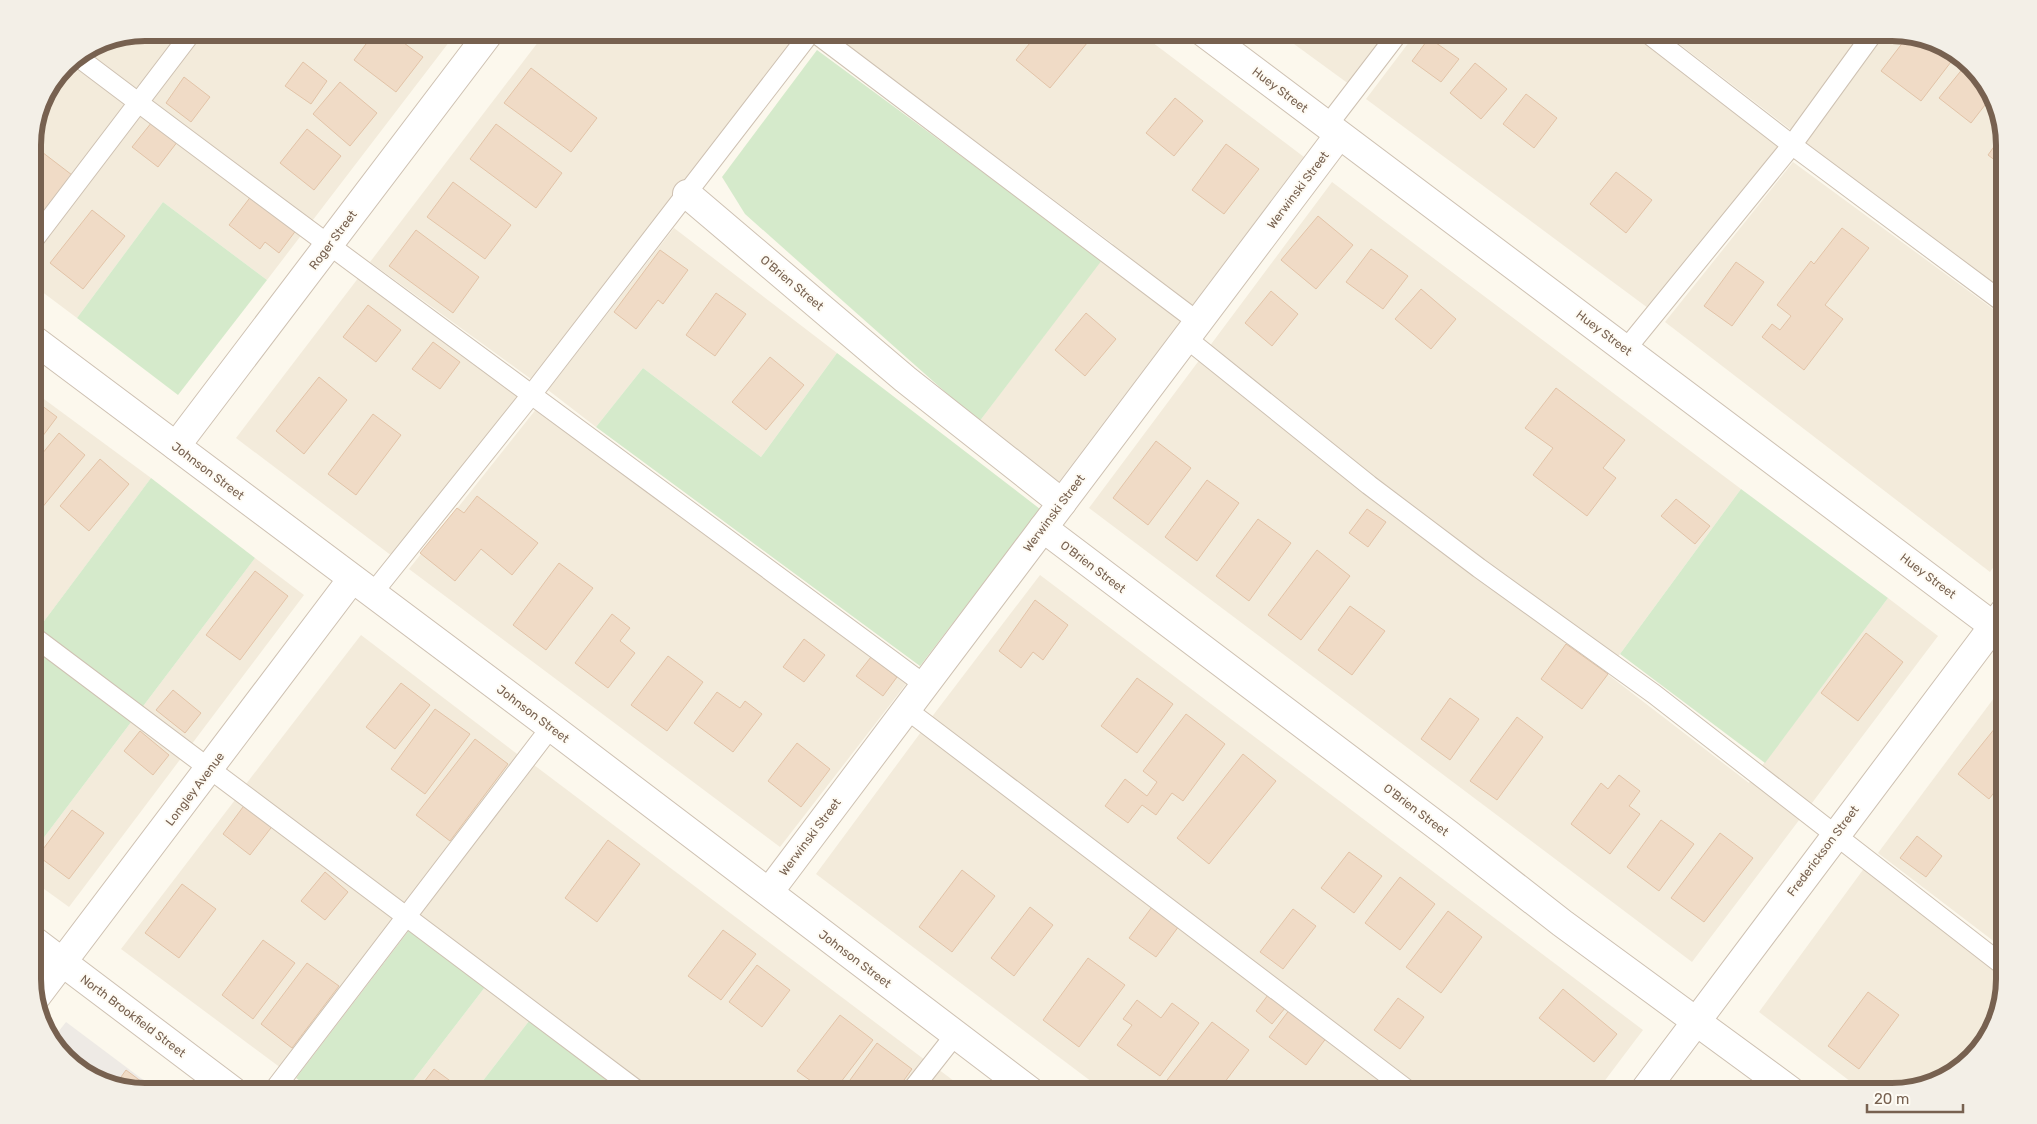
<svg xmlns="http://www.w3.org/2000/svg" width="2037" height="1124" font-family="Rubik,sans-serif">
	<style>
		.residential { fill: #f3ebdb }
		.industrial { fill: #eeeae5 }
		.green { fill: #d5eacb }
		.building { fill: #f0dbc6; stroke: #e2c3a7 }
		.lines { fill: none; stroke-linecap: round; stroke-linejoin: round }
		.service-casing { stroke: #cec1b2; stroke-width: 21 }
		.minor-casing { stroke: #cec1b2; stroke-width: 30 }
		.service { stroke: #fff; stroke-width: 19 }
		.minor { stroke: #fff; stroke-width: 28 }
		.labels { text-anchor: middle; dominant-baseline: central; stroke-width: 4; stroke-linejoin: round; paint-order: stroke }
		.street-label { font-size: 12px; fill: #776150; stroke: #fefbf4 }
		.rim { fill: none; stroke: #776150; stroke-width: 6 }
	</style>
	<rect width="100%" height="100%" fill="#fcf8ed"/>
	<g class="residential">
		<path d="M145,32L456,33L267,280L163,202L77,318L33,285V138L41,102L66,65L102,41Z"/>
		<path d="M545,33H800L531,379L370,262Z"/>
		<path d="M831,33H1140L1304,157L1058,483L979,422L1113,244Z"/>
		<path d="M1279,33H1394L1353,87Z"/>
		<path d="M1416,33H1631L1778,146L1648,308L1366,99Z"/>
		<path d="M1665,33H1862L1791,130Z"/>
		<path d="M1886,33L1948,47L1989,89L2004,138V292L1806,143Z"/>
		<path d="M1793,162L2004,317V552L1990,572L1665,322Z"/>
		<path d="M1332,182L1741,489L1606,673L1749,783L1888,598L1938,636L1692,962L1089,508Z"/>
		<path d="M674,228L837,353L761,457L643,368L596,427L548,390Z"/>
		<path d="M359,277L519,395L392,556L236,438Z"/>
		<path d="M33,391L151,478L33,636Z"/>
		<path d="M537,408L906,684L780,847L409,569Z"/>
		<path d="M255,558L304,595L69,907L33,881V852Z"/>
		<path d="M1040,575L1643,1030L1597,1091H1426L931,718Z"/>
		<path d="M361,635L521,757L407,908L246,784Z"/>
		<path d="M2003,686L2004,687V949L1878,853Z"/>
		<path d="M921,732L1398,1091H1104L816,874Z"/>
		<path d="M534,765L925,1060L901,1091H651L418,917Z"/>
		<path d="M238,796L397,917L281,1068L121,949Z"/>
		<path d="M1865,867L2004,974L1990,1035L1948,1076L1892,1091H1863L1759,1012Z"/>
		<path d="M485,987L529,1021L475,1091H405Z"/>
		<path d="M938,1069L967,1091H921Z"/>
	</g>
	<path class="industrial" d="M66,1022L158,1091H145L89,1077L52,1040Z"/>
	<g class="green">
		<path d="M817,50L1102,260L979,422L745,214L722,177Z"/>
		<path d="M163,202L267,280L178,395L77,318Z"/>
		<path d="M837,353L1040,509L920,666L596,427L643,368L761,457Z"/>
		<path d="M151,478L255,558L33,852V636Z"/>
		<path d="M1741,489L1888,598L1765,763L1620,654Z"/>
		<path d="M410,929L485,987L405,1091H314L296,1078Z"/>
		<path d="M529,1021L621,1091H475Z"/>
	</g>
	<g class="building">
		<path d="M375,32H389L423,57L396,92L354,60Z"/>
		<path d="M1039,32H1087L1092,37L1050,88L1016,60Z"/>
		<path d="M1907,37L1936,44L1954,58L1921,101L1881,71Z"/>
		<path d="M1429,38L1459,59L1441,82L1412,61Z"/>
		<path d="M303,62L327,81L311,104L285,86Z"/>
		<path d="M1475,63L1507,89L1481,119L1450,93Z"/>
		<path d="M1964,67L1989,89L1992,96L1971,123L1939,98Z"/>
		<path d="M531,68L597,118L571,152L504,103Z"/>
		<path d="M184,77L210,97L191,122L166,103Z"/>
		<path d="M340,82L377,113L350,146L313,114Z"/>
		<path d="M1526,94L1557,118L1534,148L1503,124Z"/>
		<path d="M1175,98L1203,121L1174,156L1146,133Z"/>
		<path d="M152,122L178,141L158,167L132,147Z"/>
		<path d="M496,124L562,173L536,208L470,159Z"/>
		<path d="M307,129L341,156L314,190L280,163Z"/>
		<path d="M2003,134L2004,138V167L1988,155Z"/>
		<path d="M1226,144L1259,169L1224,214L1192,190Z"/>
		<path d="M42,152L72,175L33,226V163Z"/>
		<path d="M1616,172L1652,200L1626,233L1590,204Z"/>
		<path d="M453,182L511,225L485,259L427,217Z"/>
		<path d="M252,195L297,229L279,253L265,242L260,249L229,225Z"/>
		<path d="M92,210L125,236L83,289L50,263Z"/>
		<path d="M1318,216L1353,245L1316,289L1281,260Z"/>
		<path d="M1842,228L1869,248L1825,305L1843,319L1804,370L1762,337L1772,324L1780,330L1791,316L1777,305L1811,261L1814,264Z"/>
		<path d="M416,230L479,277L453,313L389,266Z"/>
		<path d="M1371,249L1408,276L1383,309L1346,282Z"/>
		<path d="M660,250L688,270L663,304L658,300L636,329L614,312Z"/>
		<path d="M1736,262L1764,282L1732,326L1704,306Z"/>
		<path d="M1421,289L1456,319L1431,349L1395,319Z"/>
		<path d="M1271,291L1298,314L1272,346L1245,323Z"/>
		<path d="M716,293L746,314L715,356L686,335Z"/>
		<path d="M368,305L401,330L376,362L343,337Z"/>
		<path d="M1086,313L1116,339L1085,376L1055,350Z"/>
		<path d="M433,342L460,362L440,389L412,369Z"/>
		<path d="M770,357L804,385L766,430L732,402Z"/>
		<path d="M319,377L347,400L304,454L276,431Z"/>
		<path d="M1556,388L1625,440L1603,468L1616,478L1587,516L1533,475L1553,448L1525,428Z"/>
		<path d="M33,399L57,417L33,449Z"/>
		<path d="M373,414L401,435L356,495L328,474Z"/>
		<path d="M59,433L85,455L41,509L33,502V465Z"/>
		<path d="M1156,441L1191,468L1148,525L1113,498Z"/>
		<path d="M100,459L129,484L89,531L60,506Z"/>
		<path d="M1207,480L1239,503L1197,561L1165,537Z"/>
		<path d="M477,496L538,543L512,575L481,549L455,581L420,553L457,508L464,513Z"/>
		<path d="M1676,499L1710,526L1695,544L1661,516Z"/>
		<path d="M1367,509L1386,522L1368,547L1349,533Z"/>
		<path d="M1258,519L1291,543L1249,601L1216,576Z"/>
		<path d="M1317,550L1350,576L1301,640L1268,615Z"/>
		<path d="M559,563L593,588L546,650L513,625Z"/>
		<path d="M255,571L288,596L240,660L206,635Z"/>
		<path d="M1035,600L1068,625L1043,660L1033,652L1021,668L999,651Z"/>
		<path d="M1350,606L1385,631L1352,675L1318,650Z"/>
		<path d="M612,614L630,628L620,641L635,653L608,688L575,663Z"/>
		<path d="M1866,633L1903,662L1858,721L1821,693Z"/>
		<path d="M804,639L825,655L804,682L783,667Z"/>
		<path d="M1566,644L1608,674L1582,709L1541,679Z"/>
		<path d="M668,656L703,682L667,731L631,705Z"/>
		<path d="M871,657L897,677L883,696L856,676Z"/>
		<path d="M1137,678L1173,704L1137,753L1101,726Z"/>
		<path d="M401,683L430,705L395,749L366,727Z"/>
		<path d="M173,690L201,713L185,733L156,710Z"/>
		<path d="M717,692L740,708L745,701L762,714L733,752L694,723Z"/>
		<path d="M1450,698L1479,719L1450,760L1421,739Z"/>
		<path d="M435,709L470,734L425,794L391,769Z"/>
		<path d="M1186,714L1225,744L1183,801L1172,793L1156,815L1142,805L1128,823L1105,806L1125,779L1147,796L1157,782L1143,771Z"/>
		<path d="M1517,717L1543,737L1497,800L1470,781Z"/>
		<path d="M2004,717V780L1989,799L1958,774Z"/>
		<path d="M140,731L169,755L153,775L124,751Z"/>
		<path d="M475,739L508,764L450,841L416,815Z"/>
		<path d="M797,743L830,769L801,807L768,781Z"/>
		<path d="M1243,754L1276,781L1209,864L1177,838Z"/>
		<path d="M1619,775L1640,791L1629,806L1640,814L1610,854L1571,824L1601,783L1608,789Z"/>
		<path d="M246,803L274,824L250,855L223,834Z"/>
		<path d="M72,810L104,833L69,879L38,856Z"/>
		<path d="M1661,820L1694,844L1659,891L1627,867Z"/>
		<path d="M1720,833L1753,858L1704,922L1671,898Z"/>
		<path d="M1917,836L1942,856L1926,877L1900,858Z"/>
		<path d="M608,840L640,864L597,922L565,898Z"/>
		<path d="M1349,852L1382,876L1354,913L1321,888Z"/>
		<path d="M962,870L995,896L952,952L919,927Z"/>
		<path d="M325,872L348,892L325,920L301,901Z"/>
		<path d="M1400,877L1435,904L1400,950L1365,923Z"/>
		<path d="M182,884L216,909L179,958L145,933Z"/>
		<path d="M1030,907L1053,925L1014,976L991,958Z"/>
		<path d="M1152,907L1179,926L1156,957L1129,938Z"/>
		<path d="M1293,909L1316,926L1283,969L1260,952Z"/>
		<path d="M1448,911L1482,937L1441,993L1406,967Z"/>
		<path d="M723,930L756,954L721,1000L688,976Z"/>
		<path d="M263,940L295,963L253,1019L222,995Z"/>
		<path d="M1088,958L1125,985L1079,1047L1043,1020Z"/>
		<path d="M307,963L339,986L292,1048L261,1024Z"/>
		<path d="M757,965L790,990L762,1027L729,1002Z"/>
		<path d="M1563,989L1617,1034L1594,1062L1539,1018Z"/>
		<path d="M1868,992L1899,1015L1859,1069L1828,1046Z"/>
		<path d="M1268,995L1285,1008L1272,1024L1256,1011Z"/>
		<path d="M1398,998L1424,1017L1400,1049L1374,1030Z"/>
		<path d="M1137,1000L1161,1018L1172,1003L1199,1023L1160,1076L1117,1045L1132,1025L1123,1019Z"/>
		<path d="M1290,1009L1327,1037L1306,1065L1269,1037Z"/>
		<path d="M840,1015L873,1040L834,1091H825L797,1071Z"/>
		<path d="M1212,1022L1249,1050L1218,1091H1174L1164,1084Z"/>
		<path d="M877,1043L912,1069L896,1091H842Z"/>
		<path d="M434,1069L464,1091H417Z"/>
		<path d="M126,1070L154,1091L145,1092L116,1084Z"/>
	</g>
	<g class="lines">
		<defs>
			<g id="service">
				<path d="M814,32L1198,322"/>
				<path d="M1646,32L1792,145L2004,303"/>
				<path d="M78,57C358,269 643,476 925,685"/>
				<path d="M1327,126L1399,32"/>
				<path d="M33,241L192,32"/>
				<path d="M1186,338L1369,485L1479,568L1654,694L2004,966"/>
				<path d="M1626,349L1792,145L1874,32"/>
				<path d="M372,594L532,394L811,32"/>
				<path d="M33,636L638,1091"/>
				<path d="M906,709L1409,1091"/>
				<path d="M273,1091L551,727"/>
				<path d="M911,1091L955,1035"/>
			</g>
			<g id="minor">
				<path d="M1203,32L2004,634"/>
				<path d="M687,194L905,379L1062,503"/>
				<path d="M33,339L551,727L1030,1091"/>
				<path d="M176,446L490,32"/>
				<path d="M1043,528L1448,834L1562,923L1791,1091"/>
				<path d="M769,892L1339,135"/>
				<path d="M33,940L233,1091"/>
				<path d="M36,997L352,579"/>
				<path d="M1644,1091L2004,612"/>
			</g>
		</defs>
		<use href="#service" class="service-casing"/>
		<use href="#minor" class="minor-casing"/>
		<use href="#service" class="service"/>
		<use href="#minor" class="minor"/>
	</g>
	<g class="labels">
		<g class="street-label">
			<text transform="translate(1280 90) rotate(37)">Huey Street</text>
			<text transform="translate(1298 190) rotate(-53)">Werwinski Street</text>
			<text transform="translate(333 240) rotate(-53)">Roger Street</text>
			<text transform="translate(792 283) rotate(40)">O'Brien Street</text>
			<text transform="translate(1604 333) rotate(37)">Huey Street</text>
			<text transform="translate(208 471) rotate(37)">Johnson Street</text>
			<text transform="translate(1054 513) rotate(-53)">Werwinski Street</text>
			<text transform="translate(1093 567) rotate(37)">O'Brien Street</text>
			<text transform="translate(1928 576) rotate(37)">Huey Street</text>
			<text transform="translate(533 714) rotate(37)">Johnson Street</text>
			<text transform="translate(195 789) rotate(-53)">Longley Avenue</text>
			<text transform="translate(1416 810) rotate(37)">O'Brien Street</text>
			<text transform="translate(810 837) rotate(-53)">Werwinski Street</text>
			<text transform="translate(1823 851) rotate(-53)">Frederickson Street</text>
			<text transform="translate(855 959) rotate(37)">Johnson Street</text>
			<text transform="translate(133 1016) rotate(37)">North Brookfield Street</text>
		</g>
	</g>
	<path d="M0 0H2037V1124H0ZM145 41H1892A104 104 0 0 1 1996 145V979A104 104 0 0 1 1892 1083H145A104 104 0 0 1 41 979V145A104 104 0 0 1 145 41Z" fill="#f3efe7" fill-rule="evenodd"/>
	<path class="rim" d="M145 41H1892A104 104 0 0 1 1996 145V979A104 104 0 0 1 1892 1083H145A104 104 0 0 1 41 979V145A104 104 0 0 1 145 41Z"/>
	<path d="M1867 1104v8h96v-8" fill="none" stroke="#776150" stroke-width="2.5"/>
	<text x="1874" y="1104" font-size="15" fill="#776150" stroke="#fefbf4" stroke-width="4" paint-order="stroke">20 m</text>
</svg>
